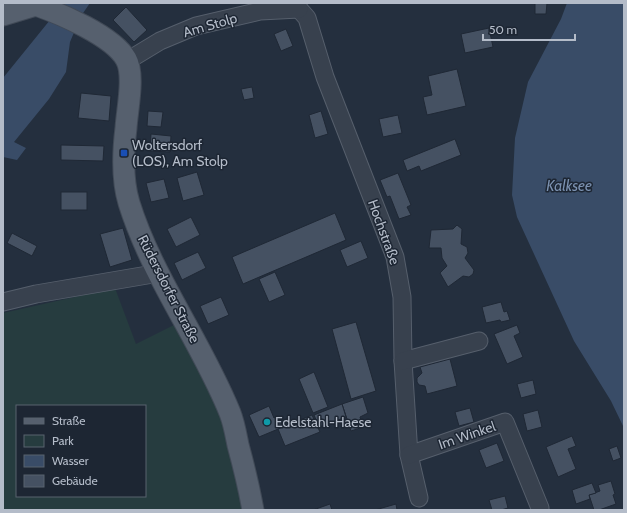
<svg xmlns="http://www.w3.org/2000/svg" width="627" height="513" font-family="Cabin,sans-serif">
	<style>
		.green { fill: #263c3f; fill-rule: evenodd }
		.water { fill: #394c67 }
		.building { fill: #455162; stroke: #1f2835 }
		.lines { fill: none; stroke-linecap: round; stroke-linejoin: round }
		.minor-casing { stroke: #565f6c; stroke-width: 19 }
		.major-casing { stroke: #414a57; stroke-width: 23 }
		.minor { stroke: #38414e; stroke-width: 17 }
		.major { stroke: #56606e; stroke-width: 21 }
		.transit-dot { fill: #1a4fb4; stroke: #1d2633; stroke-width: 1.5 }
		.culture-dot { fill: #0f9aa8; stroke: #1d2633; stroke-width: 1.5 }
		.labels { text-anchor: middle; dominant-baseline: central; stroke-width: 3; stroke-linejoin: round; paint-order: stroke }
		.street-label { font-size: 14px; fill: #b4bcc9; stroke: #1d2633 }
		.poi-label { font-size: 14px; fill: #b4bcc9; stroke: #1d2633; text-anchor: start }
		.water-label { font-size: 15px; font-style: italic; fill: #7c92b1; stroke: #1d2633 }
	</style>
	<rect width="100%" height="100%" fill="#242f3e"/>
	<path class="green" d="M115,288L136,344L184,320L230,414L248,510H3V313ZM17,406H145V496H17Z"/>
	<g class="water">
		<path d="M58,3H90L81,16L70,42L66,72L49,99L14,142L26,148L17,160L3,157V78L50,20Z"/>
		<path d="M567,3H624V428L611,401L574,341L517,217L512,195L515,138L528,82L561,19Z"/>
	</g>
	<g class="building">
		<path d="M535,3H547L546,14H535Z"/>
		<path d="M126,7L147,30L134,42L113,20Z"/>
		<path d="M489,28L493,47L465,53L461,34Z"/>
		<path d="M286,29L293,46L281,51L274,34Z"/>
		<path d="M457,69L466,106L427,115L423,97L432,95L428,76Z"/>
		<path d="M252,87L254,98L244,100L241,89Z"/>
		<path d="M81,93L111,96L109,121L78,118Z"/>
		<path d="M148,111L163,112L161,127L147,126Z"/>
		<path d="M321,111L328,134L315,138L309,115Z"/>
		<path d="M398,115L402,133L383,137L379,119Z"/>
		<path d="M151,134L171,136L170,152L150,151Z"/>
		<path d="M455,139L461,155L421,171L419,166L407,171L403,160Z"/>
		<path d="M61,145L104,146L103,161L61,160Z"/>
		<path d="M197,172L204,195L183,201L177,178Z"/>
		<path d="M398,173L411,205L407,207L411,215L399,219L390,196L387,197L380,180Z"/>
		<path d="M164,179L169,198L151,202L146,183Z"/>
		<rect x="61" y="192" width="26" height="18"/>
		<path d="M335,213L346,240L243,284L232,257Z"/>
		<path d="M191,217L200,235L176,247L167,229Z"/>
		<path d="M457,225L462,229L461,244L467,247L468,253L465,258L474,270L473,274L469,277L463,276L448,287L440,273L447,266L442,258L441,248H429L431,230L453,229Z"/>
		<path d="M123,228L132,260L110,267L100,234Z"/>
		<path d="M12,233L37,246L32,256L7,243Z"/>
		<path d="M361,241L368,258L347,267L340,250Z"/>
		<path d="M198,252L206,268L182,280L174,263Z"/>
		<path d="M275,272L285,295L269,302L259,279Z"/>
		<path d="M221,297L229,315L208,324L200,306Z"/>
		<path d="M501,302L504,312L507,311L510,320L501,322L500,320L486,323L482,307Z"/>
		<path d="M356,322L376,391L351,399L332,329Z"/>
		<path d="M517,325L520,333L514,336L523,357L507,364L494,334Z"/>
		<path d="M450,359L457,386L427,394L425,386L419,385L417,382V378L422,373L420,367Z"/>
		<path d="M314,372L328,407L313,413L299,379Z"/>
		<path d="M533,380L536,394L521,398L517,384Z"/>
		<path d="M363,397L368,413L360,417L363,427L351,431L342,404Z"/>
		<path d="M342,404L346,417L319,427L314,415Z"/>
		<path d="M269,406L274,418L278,416L283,427L259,437L249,415Z"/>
		<path d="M470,408L474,422L459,426L455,412Z"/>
		<path d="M538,410L542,427L527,431L523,414Z"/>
		<path d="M312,415L320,432L285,446L278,429Z"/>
		<path d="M572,436L576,446L568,449L576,469L558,477L546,447Z"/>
		<path d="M497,443L504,461L486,468L479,450Z"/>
		<path d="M617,446L621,458L613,461L609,449Z"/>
		<path d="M611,481L615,494L613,495L616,504L599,510H594L589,495L600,491L598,485Z"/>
		<path d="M592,483L596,493L589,495L590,499L576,504L572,490Z"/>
		<path d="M505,496L508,508L501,510H492L489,500Z"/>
		<path d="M330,504L332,510H313Z"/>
		<path d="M396,504L397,510H375Z"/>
	</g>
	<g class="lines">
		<defs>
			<g id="minor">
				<path d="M297,3L299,9L307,18L325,77L395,257L402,297L403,361L409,455L419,498"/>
				<path d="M127,61L160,41L196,26L260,11L299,9"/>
				<path d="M3,302L36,294L159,273"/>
				<path d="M403,361L479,341"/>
				<path d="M409,455L505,422L540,508"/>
			</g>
			<path id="major" d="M3,15L36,5C61,14 113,36 126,59C135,75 127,110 126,128C123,152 122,180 129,203C152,277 201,341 230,413C234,423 236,435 238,445C244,467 249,488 253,510"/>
		</defs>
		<use href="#minor" class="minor-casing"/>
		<use href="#major" class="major-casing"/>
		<use href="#minor" class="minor"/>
		<use href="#major" class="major"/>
	</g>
	<rect class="transit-dot" x="120" y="149" width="8" height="8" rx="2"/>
	<circle class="culture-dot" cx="267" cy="422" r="4"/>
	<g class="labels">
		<g class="street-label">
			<text transform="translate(210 25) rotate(-16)">Am Stolp</text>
			<text transform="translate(384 232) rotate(70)">Hochstraße</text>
			<text transform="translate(169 289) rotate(63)">Rüdersdorfer Straße</text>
			<text transform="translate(467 435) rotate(-19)">Im Winkel</text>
		</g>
		<g class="poi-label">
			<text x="132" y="145">Woltersdorf<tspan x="132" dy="16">(LOS), Am Stolp</tspan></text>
			<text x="275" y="422">Edelstahl-Haese</text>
		</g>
		<g class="water-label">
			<text x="569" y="186">Kalksee</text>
		</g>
	</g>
	<rect width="627" height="513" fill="none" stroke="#b4bcc9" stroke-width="8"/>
	<rect x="16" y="405" width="130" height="92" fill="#1d2633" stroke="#59626f"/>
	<rect x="24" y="418" width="20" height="6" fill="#56606e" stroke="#59626f"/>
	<text x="52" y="425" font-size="12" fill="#b4bcc9">Straße</text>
	<rect x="24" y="435" width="20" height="12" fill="#263c3f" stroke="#59626f"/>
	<text x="52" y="445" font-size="12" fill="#b4bcc9">Park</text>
	<rect x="24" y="455" width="20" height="12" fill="#394c67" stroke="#59626f"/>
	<text x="52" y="465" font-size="12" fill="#b4bcc9">Wasser</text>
	<rect x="24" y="475" width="20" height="12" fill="#455162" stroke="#59626f"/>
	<text x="52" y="485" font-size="12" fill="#b4bcc9">Gebäude</text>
	<path d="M483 34v6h92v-6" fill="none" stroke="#b4bcc9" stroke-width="2"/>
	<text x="489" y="34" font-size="12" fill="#b4bcc9" stroke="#1d2633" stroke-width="3" paint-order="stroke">50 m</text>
</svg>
